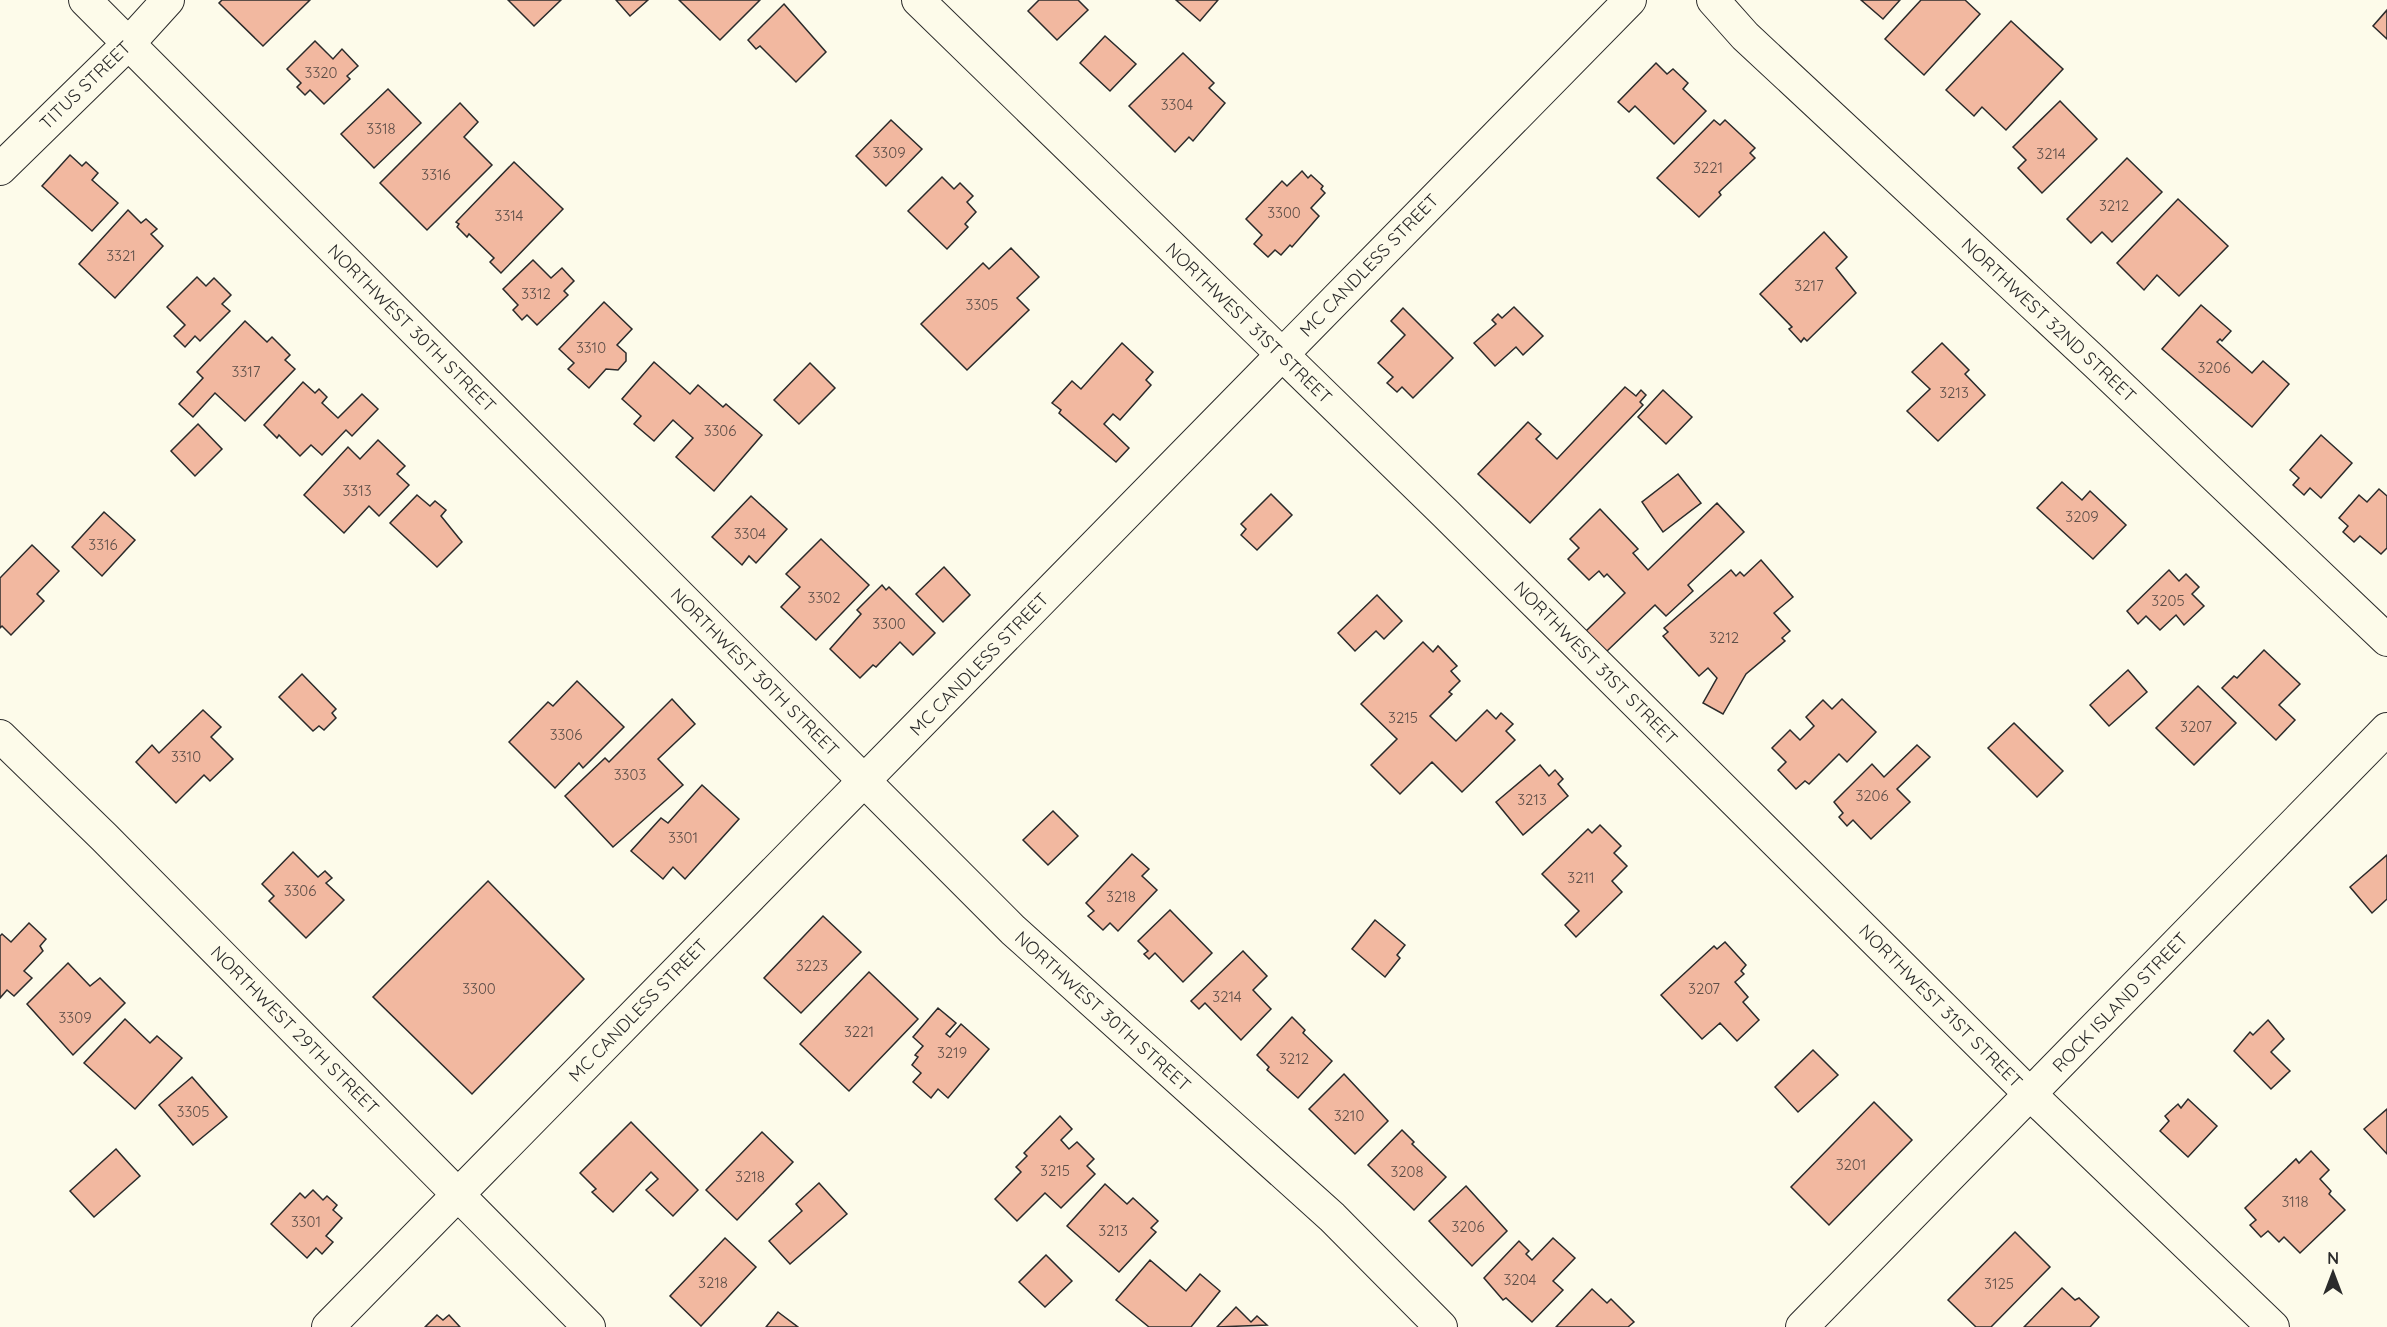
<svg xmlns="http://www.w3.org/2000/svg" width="2387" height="1327" font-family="Quicksand,sans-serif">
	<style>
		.building { fill: #f2b8a0; stroke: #2b2b2b; stroke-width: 1.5 }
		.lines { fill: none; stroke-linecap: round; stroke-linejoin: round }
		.minor-casing { stroke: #2b2b2b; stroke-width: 34 }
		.minor { stroke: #fdfbea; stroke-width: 32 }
		.labels { text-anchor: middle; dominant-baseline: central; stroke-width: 4.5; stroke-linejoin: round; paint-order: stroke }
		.number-label { font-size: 15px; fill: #5d4e48 }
		.street-label { font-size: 18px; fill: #2b2b2b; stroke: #fdfbea }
	</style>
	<rect width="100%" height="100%" fill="#fdfbea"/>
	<g class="building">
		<path d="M222,0H310L263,46L219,3Z"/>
		<path d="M508,0H561L534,26Z"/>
		<path d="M616,0H648L630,16Z"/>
		<path d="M679,0H760L720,40Z"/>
		<path d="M1039,0H1078L1088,10L1057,40L1028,11Z"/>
		<path d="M1176,0H1218L1200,21Z"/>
		<path d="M1861,0H1900L1883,19Z"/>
		<path d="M1921,0H1965L1980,14L1924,75L1885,39Z"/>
		<path d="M784,4L826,52L796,82L760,46L756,49L748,40Z"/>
		<path d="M2387,10V39L2373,26Z"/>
		<path d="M2011,21L2063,69L2006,130L1982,107L1974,116L1946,90Z"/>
		<path d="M1105,36L1136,64L1110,91L1080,63Z"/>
		<path d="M315,41L333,59L342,49L358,66L347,76L350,79L324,104L310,90L305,95L297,87L301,83L287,69Z"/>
		<path d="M1183,53L1214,83L1209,88L1225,103L1193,141L1189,137L1175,152L1129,106Z"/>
		<path d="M1656,63L1667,74L1673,69L1688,83L1683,89L1706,111L1674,144L1635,106L1629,112L1618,102Z"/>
		<path d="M388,89L421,123L374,168L341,134Z"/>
		<path d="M2060,101L2097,139L2042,193L2018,168L2026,160L2013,147Z"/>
		<path d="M460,103L478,122L464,137L492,165L427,230L380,183Z"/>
		<path d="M891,120L922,149L886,186L856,156Z"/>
		<path d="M1714,120L1720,125L1725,120L1755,148L1750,153L1755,158L1719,192L1721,195L1699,217L1657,178Z"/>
		<path d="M70,155L82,166L86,162L98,173L92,180L118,203L92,231L42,186Z"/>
		<path d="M2127,158L2162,192L2112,242L2102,232L2091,243L2067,219Z"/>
		<path d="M514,162L563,209L501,273L490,262L494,258L469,234L467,237L457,227L459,224L456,222Z"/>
		<path d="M1302,171L1308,178L1311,175L1323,186L1321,189L1325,193L1311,208L1319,216L1292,247L1290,245L1281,255L1275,250L1268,257L1254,244L1262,235L1246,219L1282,181L1287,186Z"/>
		<path d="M942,177L954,189L960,183L973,196L967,202L976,212L965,224L968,227L947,249L908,211Z"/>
		<path d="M2178,199L2228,246L2179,296L2157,275L2144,290L2117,263Z"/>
		<path d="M128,210L141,223L146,219L157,229L151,234L163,246L115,298L79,264Z"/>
		<path d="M1824,232L1847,257L1836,268L1856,293L1807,341L1804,338L1801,342L1789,329L1792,327L1760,294Z"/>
		<path d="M1011,248L1039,277L1017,298L1029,310L967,370L921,324L983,263L989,269Z"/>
		<path d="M533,260L551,278L562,268L574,281L564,291L568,295L537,325L527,315L522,320L513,310L518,305L503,289Z"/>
		<path d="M197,277L206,286L214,278L231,295L222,304L230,311L200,341L195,336L185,347L174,336L185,325L167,307Z"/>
		<path d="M604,302L632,329L617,345L626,353V361L618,370L606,369L589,388L568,369L574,363L559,349Z"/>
		<path d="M2201,305L2231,331L2222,341L2220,339L2217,342L2252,373L2263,361L2289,384L2252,427L2162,349Z"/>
		<path d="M1514,307L1543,336L1523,355L1516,347L1495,366L1474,343L1496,324L1492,320L1498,314L1502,318Z"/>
		<path d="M1403,308L1453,358L1413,398L1402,387L1397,392L1387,383L1393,377L1378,363L1405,335L1391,321Z"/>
		<path d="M245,321L267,342L272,337L290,355L285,360L295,369L245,421L215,393L193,417L179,404L203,378L197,372Z"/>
		<path d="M1122,343L1153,372L1146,380L1151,385L1120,420L1113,414L1104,424L1129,448L1116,462L1059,413L1061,410L1052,403L1072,381L1081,389Z"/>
		<path d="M1942,343L1969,370L1965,374L1985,395L1938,441L1907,411L1930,389L1912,372Z"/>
		<path d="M654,362L690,394L698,385L723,407L726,404L762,435L714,491L676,457L693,438L673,420L654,441L634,424L641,416L622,399Z"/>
		<path d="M810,363L835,388L799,424L774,400Z"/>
		<path d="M303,382L315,393L319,389L327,397L322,403L338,418L362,394L378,409L352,436L346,430L322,455L311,445L300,456L279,435L277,438L264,425Z"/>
		<path d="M1625,387L1636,396L1641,390L1646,395L1640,402L1643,405L1530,523L1478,474L1528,422L1541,434L1536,439L1557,459Z"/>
		<path d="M1663,390L1692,417L1666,444L1638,417Z"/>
		<path d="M198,424L222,449L195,476L171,451Z"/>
		<path d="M2321,435L2352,463L2321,498L2310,488L2304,495L2293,485L2299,478L2290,470Z"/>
		<path d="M378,440L405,466L397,474L409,485L379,516L369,506L344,533L304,495L348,447L360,459Z"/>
		<path d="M1678,474L1701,503L1663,532L1642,502Z"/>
		<path d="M2062,482L2082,500L2090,491L2126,525L2093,559L2037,508Z"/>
		<path d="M2379,489L2387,496V548L2381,554L2360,536L2354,542L2343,532L2348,526L2339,518L2359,495L2367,502Z"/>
		<path d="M1271,494L1292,515L1257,550L1241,535L1246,529L1241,524Z"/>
		<path d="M417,495L430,506L435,501L446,510L441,516L462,542L437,567L390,523Z"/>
		<path d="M751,496L787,529L756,563L749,556L742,565L712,537Z"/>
		<path d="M1717,503L1744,532L1688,585L1693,591L1666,616L1655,605L1606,652L1586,631L1625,593L1607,574L1604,577L1599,571L1589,580L1568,559L1579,548L1570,539L1600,509L1638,549L1633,553L1648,570Z"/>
		<path d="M104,512L135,540L102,576L72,547Z"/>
		<path d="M821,539L869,585L816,640L781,607L800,587L786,574Z"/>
		<path d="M32,545L59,571L37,594L44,601L11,635L2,626L0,628V578Z"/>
		<path d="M1761,560L1793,597L1774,613L1790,631L1782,638L1785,641L1746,674L1723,714L1703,703L1717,678L1708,668L1699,676L1663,636L1668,632L1664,628L1731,570L1736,576L1740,572L1744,576Z"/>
		<path d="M944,567L970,595L943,622L916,594Z"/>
		<path d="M2169,570L2179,581L2186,574L2199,587L2192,594L2204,606L2184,625L2176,615L2160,630L2146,616L2138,624L2127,611Z"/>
		<path d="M882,585L886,590L889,587L935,633L913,655L900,642L876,667L873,665L860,678L830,649L861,614L857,610Z"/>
		<path d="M1377,595L1402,621L1384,639L1376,631L1355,651L1338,633Z"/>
		<path d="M1423,642L1433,652L1438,646L1457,666L1451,671L1460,681L1449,692L1452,694L1430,716L1456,741L1487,710L1496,719L1501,713L1513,724L1506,731L1515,740L1462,792L1432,762L1400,794L1371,765L1397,739L1361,704Z"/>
		<path d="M2264,650L2300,684L2279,705L2295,720L2276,740L2222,688L2234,676L2237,678Z"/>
		<path d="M2128,670L2147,692L2109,726L2090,705Z"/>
		<path d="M302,674L336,709L332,713L336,718L324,730L319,726L313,731L279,697Z"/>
		<path d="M577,681L624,727L583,768L579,763L555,788L509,742L548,702L553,706Z"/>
		<path d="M2198,686L2236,723L2194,765L2156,728Z"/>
		<path d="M672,699L695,724L658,759L683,785L613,847L565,796L605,758L609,762Z"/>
		<path d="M1842,699L1876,732L1847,762L1839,754L1809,784L1805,781L1796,789L1778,770L1786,762L1772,748L1790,730L1800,740L1814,726L1806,717L1823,700L1832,709Z"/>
		<path d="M203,710L221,727L211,737L233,759L210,781L204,775L176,803L136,762L152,745L159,753Z"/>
		<path d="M2014,723L2063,771L2037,797L1988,748Z"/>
		<path d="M1917,745L1930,757L1897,789L1910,802L1871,839L1853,820L1847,826L1839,817L1843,813L1834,802L1872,764L1884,777Z"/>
		<path d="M1540,765L1549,776L1555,770L1563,779L1558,784L1568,796L1523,835L1496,802Z"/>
		<path d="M702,785L739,819L685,879L673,867L663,879L631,851L661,818L668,823Z"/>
		<path d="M1053,811L1078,836L1048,865L1023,840Z"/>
		<path d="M1600,825L1621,846L1614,853L1627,866L1612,881L1622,892L1576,937L1565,925L1579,911L1542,874L1588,829L1592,833Z"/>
		<path d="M293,852L318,877L325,871L332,878L326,883L344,900L306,938L269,901L274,896L262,884Z"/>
		<path d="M1132,854L1149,869L1142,876L1157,890L1118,931L1110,923L1103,930L1088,916L1094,911L1086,903Z"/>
		<path d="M2387,855V899L2372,913L2350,887Z"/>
		<path d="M488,881L584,979L472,1094L373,997Z"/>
		<path d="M1170,910L1212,953L1183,982L1155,953L1149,959L1144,954L1148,951L1138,941Z"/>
		<path d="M823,916L861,952L801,1013L764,978Z"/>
		<path d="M1375,920L1405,945L1397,955L1400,958L1385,977L1352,949Z"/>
		<path d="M29,923L46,939L40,946L43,951L24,971L32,978L14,996L7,990L0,998V936L2,934L11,942Z"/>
		<path d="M1725,942L1746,965L1741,971L1744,974L1735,982L1748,997L1743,1002L1759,1020L1737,1041L1720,1023L1702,1039L1661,995L1714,946L1717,949Z"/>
		<path d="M1243,951L1267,976L1253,990L1271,1009L1241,1040L1205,1003L1199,1009L1191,1001Z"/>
		<path d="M68,963L90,986L100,978L125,1003L73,1055L27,1004Z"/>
		<path d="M869,972L918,1019L849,1091L800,1044Z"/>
		<path d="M938,1008L956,1023L946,1034L950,1037L961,1024L989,1049L948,1098L938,1089L931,1098L913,1082L921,1073L912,1065L918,1057L915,1055L923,1046L913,1037Z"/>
		<path d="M1292,1017L1305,1030L1303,1033L1332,1061L1298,1098L1267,1070L1269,1067L1257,1055Z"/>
		<path d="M125,1019L150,1043L157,1036L182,1058L135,1109L84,1063Z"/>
		<path d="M2268,1020L2284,1039L2271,1052L2290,1071L2271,1089L2234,1051L2250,1032L2253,1035Z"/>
		<path d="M1813,1050L1838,1075L1798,1112L1775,1087Z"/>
		<path d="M1344,1074L1388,1121L1355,1154L1309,1109Z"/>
		<path d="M192,1077L227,1117L193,1145L159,1105Z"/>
		<path d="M2188,1099L2217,1126L2188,1157L2160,1131L2169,1121L2165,1116L2178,1104L2181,1108Z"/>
		<path d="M1874,1102L1912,1140L1829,1225L1791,1187Z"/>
		<path d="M2387,1109V1154L2364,1129Z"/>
		<path d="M1060,1116L1072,1129L1061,1140L1069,1149L1077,1142L1094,1159L1087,1166L1095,1174L1061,1208L1045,1193L1017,1221L995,1199L1021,1172L1016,1167L1027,1156L1024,1153Z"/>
		<path d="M631,1122L698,1190L673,1216L646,1190L658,1179L651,1172L613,1212L592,1192L596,1189L580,1173Z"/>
		<path d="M1402,1130L1414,1142L1412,1144L1446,1177L1414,1210L1368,1165Z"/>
		<path d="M762,1132L793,1162L737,1220L706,1190Z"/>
		<path d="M116,1149L140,1176L94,1217L70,1191Z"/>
		<path d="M2311,1151L2329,1170L2320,1179L2331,1191L2329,1194L2345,1210L2300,1253L2284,1237L2279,1242L2268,1231L2261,1237L2250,1225L2256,1220L2245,1208L2296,1159L2299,1163Z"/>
		<path d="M819,1183L847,1214L790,1264L769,1241L802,1211L796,1204Z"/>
		<path d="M1105,1184L1127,1204L1133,1198L1158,1221L1151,1228L1156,1232L1119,1272L1067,1226Z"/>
		<path d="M1466,1186L1507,1231L1472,1266L1429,1221Z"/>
		<path d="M313,1190L323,1200L327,1196L337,1205L333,1210L342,1218L326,1236L333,1242L322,1254L316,1248L307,1258L271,1224L300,1193L305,1198Z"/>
		<path d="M2015,1232L2050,1267L1991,1327H1976L1948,1300Z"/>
		<path d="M725,1238L756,1267L701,1326L670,1296Z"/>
		<path d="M1553,1238L1575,1258L1553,1281L1563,1290L1532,1322L1506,1298L1503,1300L1484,1278L1519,1241L1529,1251L1526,1254L1532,1260Z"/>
		<path d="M1046,1255L1072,1281L1045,1307L1019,1282Z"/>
		<path d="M1150,1260L1186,1291L1200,1274L1220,1291L1191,1327H1149L1116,1300Z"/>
		<path d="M2062,1288L2075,1300L2079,1298L2099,1317L2090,1327H2024Z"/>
		<path d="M1592,1289L1607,1303L1611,1299L1634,1322L1628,1327H1556Z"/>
		<path d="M1236,1307L1251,1322L1257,1316L1267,1325L1217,1327Z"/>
		<path d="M778,1312L798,1327H766Z"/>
		<path d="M437,1315L443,1320L449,1315L460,1327H425Z"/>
	</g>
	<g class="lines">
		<defs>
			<g id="minor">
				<path d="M85,0L1013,930L1332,1217L1441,1327"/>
				<path d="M918,0L1446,514L2030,1094L2273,1327"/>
				<path d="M1713,0L1745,36L2097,364L2387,640"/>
				<path d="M0,169L129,43L168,0"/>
				<path d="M0,736L104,837L589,1327"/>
				<path d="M328,1327L1630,0"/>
				<path d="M1802,1327L2387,729"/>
			</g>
		</defs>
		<use href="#minor" class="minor-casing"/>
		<use href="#minor" class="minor"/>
	</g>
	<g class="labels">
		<g class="number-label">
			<text x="321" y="72">3320</text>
			<text x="1177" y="104">3304</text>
			<text x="381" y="128">3318</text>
			<text x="889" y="152">3309</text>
			<text x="2051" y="153">3214</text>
			<text x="1708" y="167">3221</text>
			<text x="436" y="174">3316</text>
			<text x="2114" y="205">3212</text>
			<text x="1284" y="212">3300</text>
			<text x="509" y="215">3314</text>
			<text x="121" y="255">3321</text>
			<text x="1809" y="285">3217</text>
			<text x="536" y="293">3312</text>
			<text x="982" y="304">3305</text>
			<text x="591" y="347">3310</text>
			<text x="2214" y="367">3206</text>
			<text x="246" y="371">3317</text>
			<text x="1954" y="392">3213</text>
			<text x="720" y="430">3306</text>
			<text x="357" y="490">3313</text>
			<text x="2082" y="516">3209</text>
			<text x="750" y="533">3304</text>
			<text x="103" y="544">3316</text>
			<text x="824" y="597">3302</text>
			<text x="2168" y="600">3205</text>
			<text x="889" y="623">3300</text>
			<text x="1724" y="637">3212</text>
			<text x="1403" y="717">3215</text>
			<text x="2196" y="726">3207</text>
			<text x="566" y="734">3306</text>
			<text x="186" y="756">3310</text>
			<text x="630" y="774">3303</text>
			<text x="1872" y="795">3206</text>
			<text x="1532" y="799">3213</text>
			<text x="683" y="837">3301</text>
			<text x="1581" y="877">3211</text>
			<text x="300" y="890">3306</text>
			<text x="1121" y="896">3218</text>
			<text x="812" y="965">3223</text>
			<text x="479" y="988">3300</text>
			<text x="1704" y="988">3207</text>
			<text x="1227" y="996">3214</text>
			<text x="75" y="1017">3309</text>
			<text x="859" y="1031">3221</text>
			<text x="952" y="1052">3219</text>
			<text x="1294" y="1058">3212</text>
			<text x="193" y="1111">3305</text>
			<text x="1349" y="1115">3210</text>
			<text x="1851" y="1164">3201</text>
			<text x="1055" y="1170">3215</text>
			<text x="1407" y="1171">3208</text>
			<text x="750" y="1176">3218</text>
			<text x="2295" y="1201">3118</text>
			<text x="306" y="1221">3301</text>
			<text x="1468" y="1226">3206</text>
			<text x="1113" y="1230">3213</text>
			<text x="1520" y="1279">3204</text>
			<text x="713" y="1282">3218</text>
			<text x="1999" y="1283">3125</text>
		</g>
		<g class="street-label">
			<text transform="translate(85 85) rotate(-44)">TITUS STREET</text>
			<text transform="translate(1369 265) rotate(-46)">MC CANDLESS STREET</text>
			<text transform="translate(2049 320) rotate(43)">NORTHWEST 32ND STREET</text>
			<text transform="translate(1249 323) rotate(44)">NORTHWEST 31ST STREET</text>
			<text transform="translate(412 328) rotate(45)">NORTHWEST 30TH STREET</text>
			<text transform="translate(1596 663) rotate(45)">NORTHWEST 31ST STREET</text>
			<text transform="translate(979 664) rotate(-46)">MC CANDLESS STREET</text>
			<text transform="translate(755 672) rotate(45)">NORTHWEST 30TH STREET</text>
			<text transform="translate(2120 1002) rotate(-46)">ROCK ISLAND STREET</text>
			<text transform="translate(1941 1006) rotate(45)">NORTHWEST 31ST STREET</text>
			<text transform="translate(638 1010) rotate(-46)">MC CANDLESS STREET</text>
			<text transform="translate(1103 1011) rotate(42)">NORTHWEST 30TH STREET</text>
			<text transform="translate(295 1030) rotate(45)">NORTHWEST 29TH STREET</text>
		</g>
	</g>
	<g transform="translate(2333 1273)" stroke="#fdfbea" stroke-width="4.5" paint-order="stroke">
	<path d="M0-4.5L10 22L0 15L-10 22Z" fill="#2b2b2b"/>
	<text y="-9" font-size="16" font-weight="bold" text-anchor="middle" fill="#2b2b2b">N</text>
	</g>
</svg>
